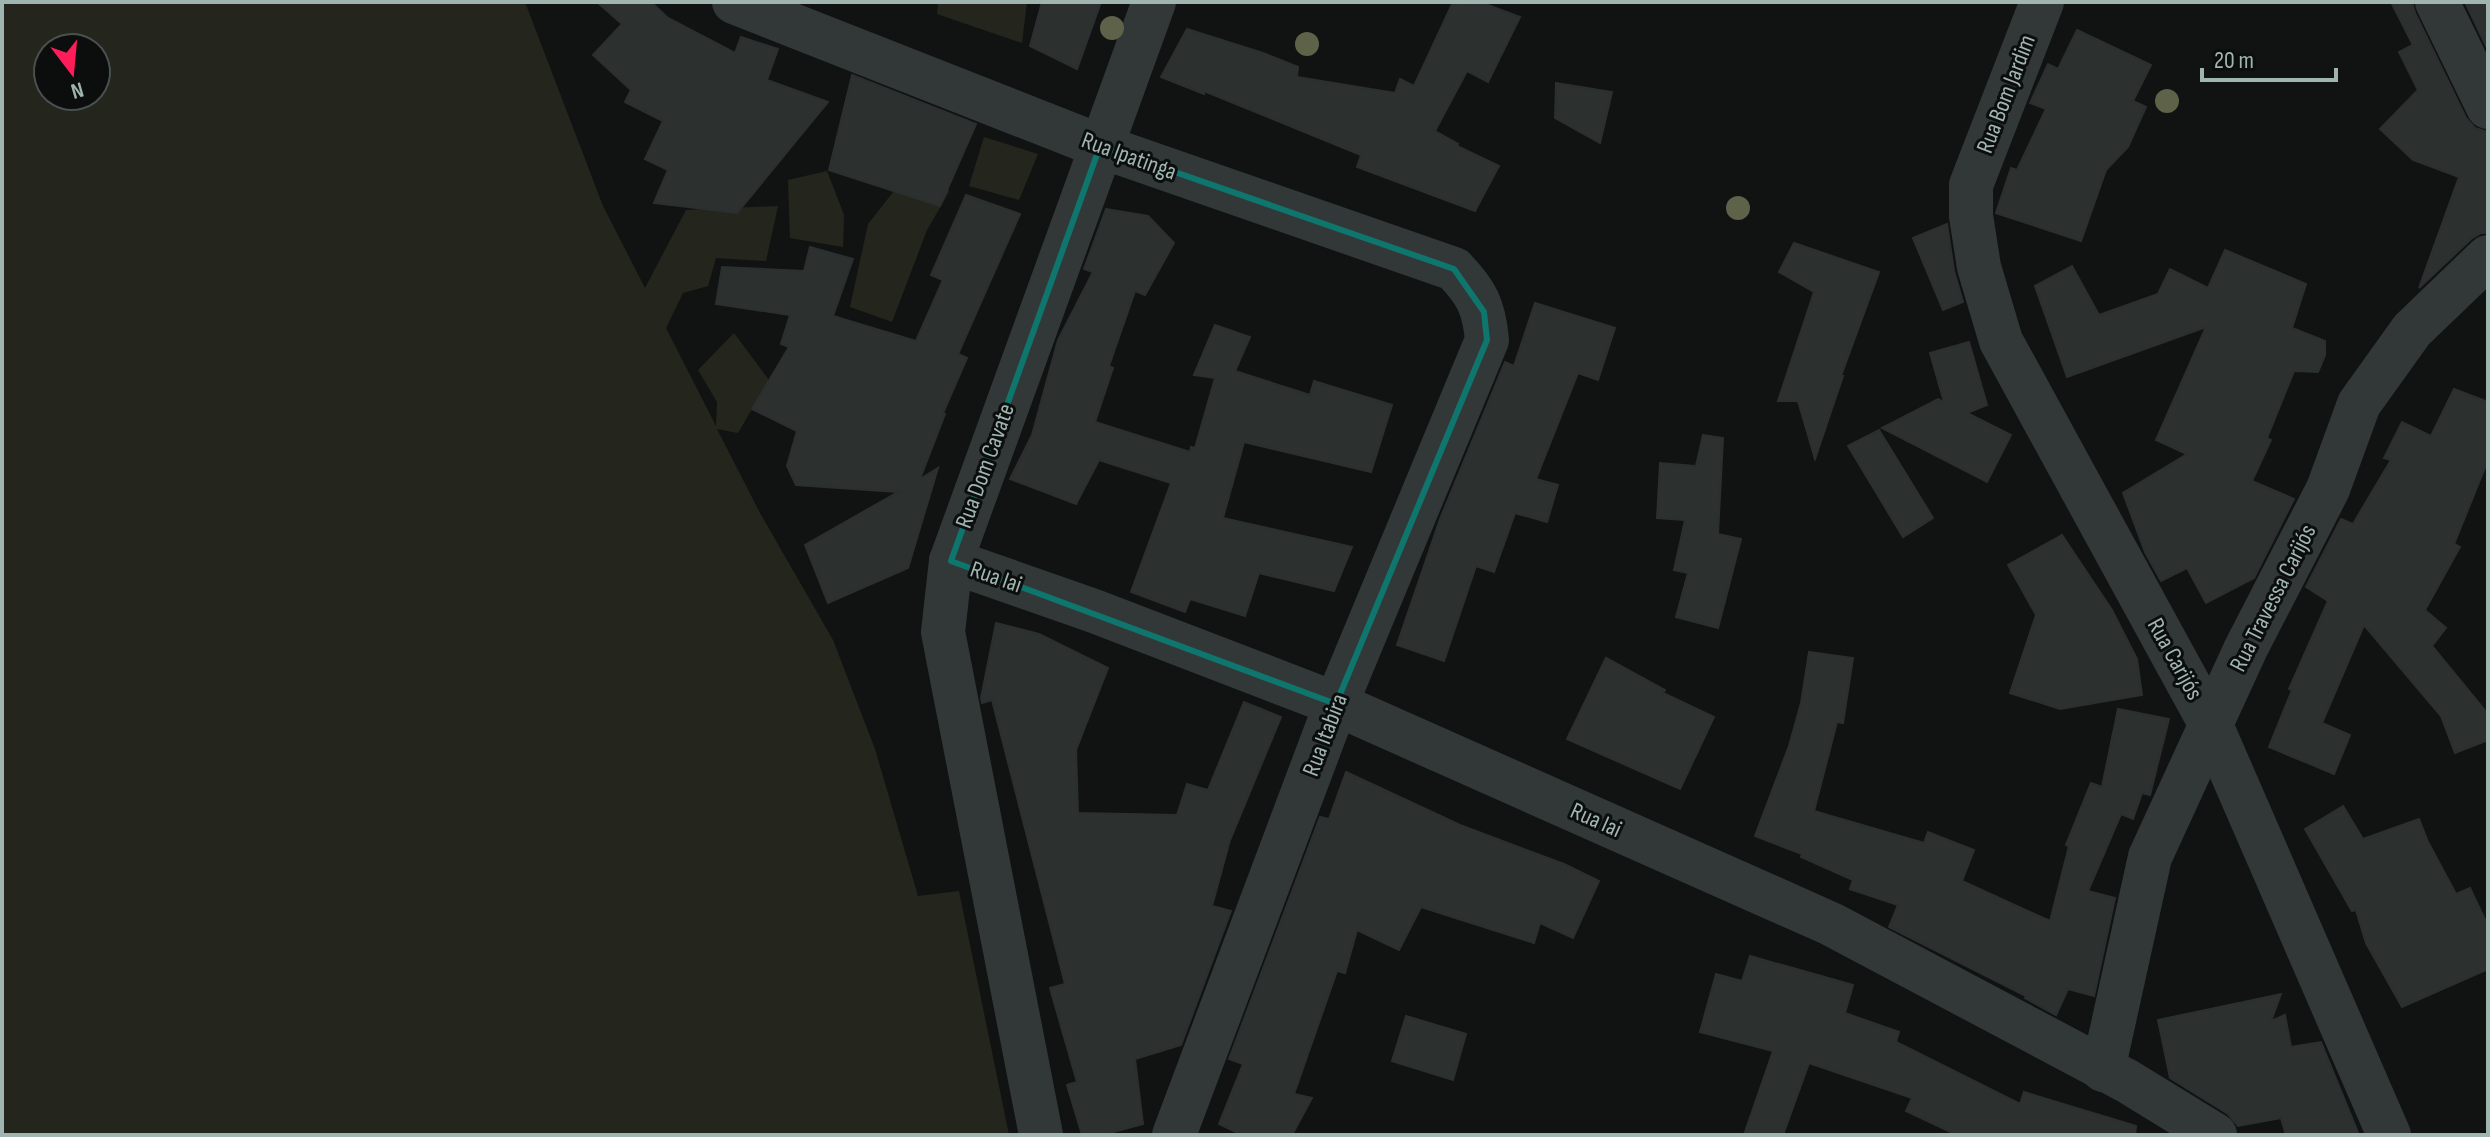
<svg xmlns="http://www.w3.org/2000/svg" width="2490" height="1137" font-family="'Sofia Sans Condensed',sans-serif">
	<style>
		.green { fill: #24261d; fill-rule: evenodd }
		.building { fill: #2c302f; stroke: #2b2f2f; stroke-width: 2 }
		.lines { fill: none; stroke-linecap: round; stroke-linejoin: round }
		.street { stroke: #323838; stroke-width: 44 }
		.tree { fill: #5d6249 }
		.marked { fill: none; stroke: #0f766e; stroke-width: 6; stroke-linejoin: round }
		.labels { text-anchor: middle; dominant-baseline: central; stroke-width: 6; stroke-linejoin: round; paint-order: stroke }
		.street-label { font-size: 24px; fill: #a1b5b0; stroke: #0c0e0e }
	</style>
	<rect width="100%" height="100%" fill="#111313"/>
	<g class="green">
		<path d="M2,2H525L603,206L645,288L686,210L778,206L766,261L716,258L708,286L683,293L666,328L716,426L717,402L698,370L734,333L769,380L738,433L717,429L760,513L833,640L875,749L918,896L959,891L1009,1135H2ZM48,48H96V96H48Z"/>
		<path d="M938,2H1027L1022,43L937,14Z"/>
		<path d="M984,137L1038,154L1019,200L969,186Z"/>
		<path d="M940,147L949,192L927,230L892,322L850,307L868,224L894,191Z"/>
		<path d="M827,171L844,215L843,247L790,238L788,180Z"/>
	</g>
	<g class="building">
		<path d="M597,2H651L668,18L735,53L741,37L778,49L767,80L828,102L737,213L654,203L668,170L645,159L663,121L625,102L631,90L593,55L622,24Z"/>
		<path d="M1042,2H1101L1077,69L1030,46Z"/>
		<path d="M1453,2L1488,5L1520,17L1488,82L1467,71L1435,131L1458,144L1457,146L1499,166L1475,211L1357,167L1361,155L1204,91V94L1161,77L1187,29L1263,53L1298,67L1297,77L1395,93L1400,79L1414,86Z"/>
		<path d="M2391,2H2412L2415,13L2466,118L2475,128L2488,132V233H2481L2471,239L2419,288L2459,177L2413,160L2380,129L2418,90L2399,52L2413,45Z"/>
		<path d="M2465,2H2488V50Z"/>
		<path d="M2077,30L2151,65L2133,101L2146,107L2128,147L2106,170L2081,241L1996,213L2011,168L2017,170L2046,109L2030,103L2048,64L2058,69Z"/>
		<path d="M852,75L976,124L940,206L829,170Z"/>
		<path d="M1556,83L1612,92L1600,143L1555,118Z"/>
		<path d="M966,195L1020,214L958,354L967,358L943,413L945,414L920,479L938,468L908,568L828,603L805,545L898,492L796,485L787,466L797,431L752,409L789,347L781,344L790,315L716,304L722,267L804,271L810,247L853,259L833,316L916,341L943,280L931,275Z"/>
		<path d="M1106,209L1148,216L1174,243L1145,295L1135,291L1109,366L1113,368L1095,422L1190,452L1191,447L1195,448L1215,378L1194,375L1215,325L1250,337L1235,371L1310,395L1314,381L1392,405L1371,472L1244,442L1223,518L1352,547L1334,591L1259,573L1245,616L1190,599L1185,612L1131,592L1171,483L1099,460L1076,504L1010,479L1032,435L1058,340L1093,272L1084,269Z"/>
		<path d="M1947,224L1954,271L1963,302L1943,310L1913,238Z"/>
		<path d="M1794,243L1879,272L1841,376H1843L1815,459L1798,401H1778L1814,292L1779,272Z"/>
		<path d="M2225,250L2306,284L2292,328L2325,341V355L2318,372L2294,371L2267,438L2271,440L2252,481L2294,499L2254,578L2206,603L2187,568L2161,581L2145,552L2123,493L2187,454L2156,440L2206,327L2067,377L2035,286L2072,266L2099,315L2158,294L2170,269L2208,288Z"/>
		<path d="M1535,303L1615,328L1598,380L1578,373L1536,479L1558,485L1547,522L1515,513L1494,572L1476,566L1444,661L1397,645L1440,519L1505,362L1514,366Z"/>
		<path d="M1969,342L1987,405L1967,413L2011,435L1987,482L1882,428L1938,399L1944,402L1930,353Z"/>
		<path d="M2454,389L2488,402V460L2454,544L2460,547L2425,610L2446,628L2432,646L2488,714V740L2455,753L2441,716L2364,625L2322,723L2350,735L2334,774L2269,747L2292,690L2289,689L2328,601L2306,587L2341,519L2353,524L2391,460L2384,458L2402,422L2431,436Z"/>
		<path d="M1879,430L1933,518L1903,537L1848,446Z"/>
		<path d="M1703,435L1723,438L1718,534L1741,539L1718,628L1676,617L1688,573L1674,570L1685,520L1657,518L1660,463L1696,466Z"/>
		<path d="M2062,535L2112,610L2137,659L2142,695L2060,709L2010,693L2036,615L2008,565Z"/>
		<path d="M996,623L1039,634L1108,668L1076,750L1078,813L1177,815L1187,784L1208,790L1244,702L1281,717L1230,840L1212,906L1231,911L1181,1045L1135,1059L1143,1124L1102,1135H1082L1067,1085L1077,1082L1050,988L1065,984L992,700L982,703L981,698Z"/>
		<path d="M1809,652L1853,658L1843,723L1837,722L1814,811L1924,843L1928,832L1974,850L1962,881L2050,921L2069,846L2066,845L2091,783L2102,787L2118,709L2169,719L2150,795L2142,793L2133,819L2121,814L2088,891L2115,898L2094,996L2068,989L2056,1015L2025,998L2026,996L1889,927L1898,905L1850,889L1853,880L1801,857L1802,854L1755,836L1789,746L1801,703Z"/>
		<path d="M1606,658L1665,690L1663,693L1714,717L1680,789L1567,739Z"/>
		<path d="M1346,772L1460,825L1564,864L1599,881L1573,938L1540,923L1534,943L1421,907L1399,950L1357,930L1345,973L1337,971L1294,1094L1312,1098L1292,1135H1242L1219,1124L1243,1064L1229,1059L1320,817L1329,819Z"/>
		<path d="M2343,806L2363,839L2419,819L2428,842L2456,894L2470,888L2488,926V969L2402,1007L2366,943L2356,910L2352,911L2305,829Z"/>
		<path d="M1750,956L1853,985L1845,1013L1899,1032L1896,1042L2020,1104L2024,1092L2136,1126L2135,1135H1957L1906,1111L1912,1098L1809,1063L1783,1135H1744L1773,1051L1700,1032L1716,974L1742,981Z"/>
		<path d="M2281,994L2271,1021L2285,1015L2291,1047L2321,1042L2359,1135H2286L2281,1118L2238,1126L2228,1114L2170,1078L2158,1020Z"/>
		<path d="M1406,1016L1466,1034L1453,1080L1392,1061Z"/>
	</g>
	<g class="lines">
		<g class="street">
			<path d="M734,2L1100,146L1454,269C1477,293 1484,307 1487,340L1336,704L1174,1135"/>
			<path d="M2042,2L1971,185V216L1979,267L2001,341L2211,725L2389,1135"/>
			<path d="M2437,2L2488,107"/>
			<path d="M951,561L1094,611L1336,704L1831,924L2127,1081L2215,1135"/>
			<path d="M2103,1070L2150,857L2246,648L2328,489L2359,404L2412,330L2488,257"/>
			<path d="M1041,1135L943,632L951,561L1154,2"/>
		</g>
	</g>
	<g class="tree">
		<circle cx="1112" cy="28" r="12"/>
		<circle cx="1307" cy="44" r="12"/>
		<circle cx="2167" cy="101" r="12"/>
		<circle cx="1738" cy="208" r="12"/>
	</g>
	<path class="marked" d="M1100,146L1454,269L1484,312L1487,340L1336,704L951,561Z"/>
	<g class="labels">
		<g class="street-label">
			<text transform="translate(2006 94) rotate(-69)">Rua Bom Jardim</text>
			<text transform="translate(1129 156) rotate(20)">Rua Ipatinga</text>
			<text transform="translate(985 466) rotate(-70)">Rua Dom Cavate</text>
			<text transform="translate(996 577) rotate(19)">Rua Iai</text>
			<text transform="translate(2273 598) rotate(-63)">Rua Travessa Carijós</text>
			<text transform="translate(2175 659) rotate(61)">Rua Carijós</text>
			<text transform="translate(1325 735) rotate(-69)">Rua Itabira</text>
			<text transform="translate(1596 820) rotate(24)">Rua Iai</text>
		</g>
	</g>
	<rect width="2490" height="1137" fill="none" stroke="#a1b5b0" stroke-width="8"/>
	<g transform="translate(72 72) rotate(164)"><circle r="38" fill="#0c0e0e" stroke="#48514f" stroke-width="2"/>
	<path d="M0-6L14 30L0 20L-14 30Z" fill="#ff1d59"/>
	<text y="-12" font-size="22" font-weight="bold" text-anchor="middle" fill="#a1b5b0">N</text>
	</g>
	<path d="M2202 68v12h134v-12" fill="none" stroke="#a1b5b0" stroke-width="4"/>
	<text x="2214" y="68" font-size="24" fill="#a1b5b0" stroke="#0c0e0e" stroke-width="6" paint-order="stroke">20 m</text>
</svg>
